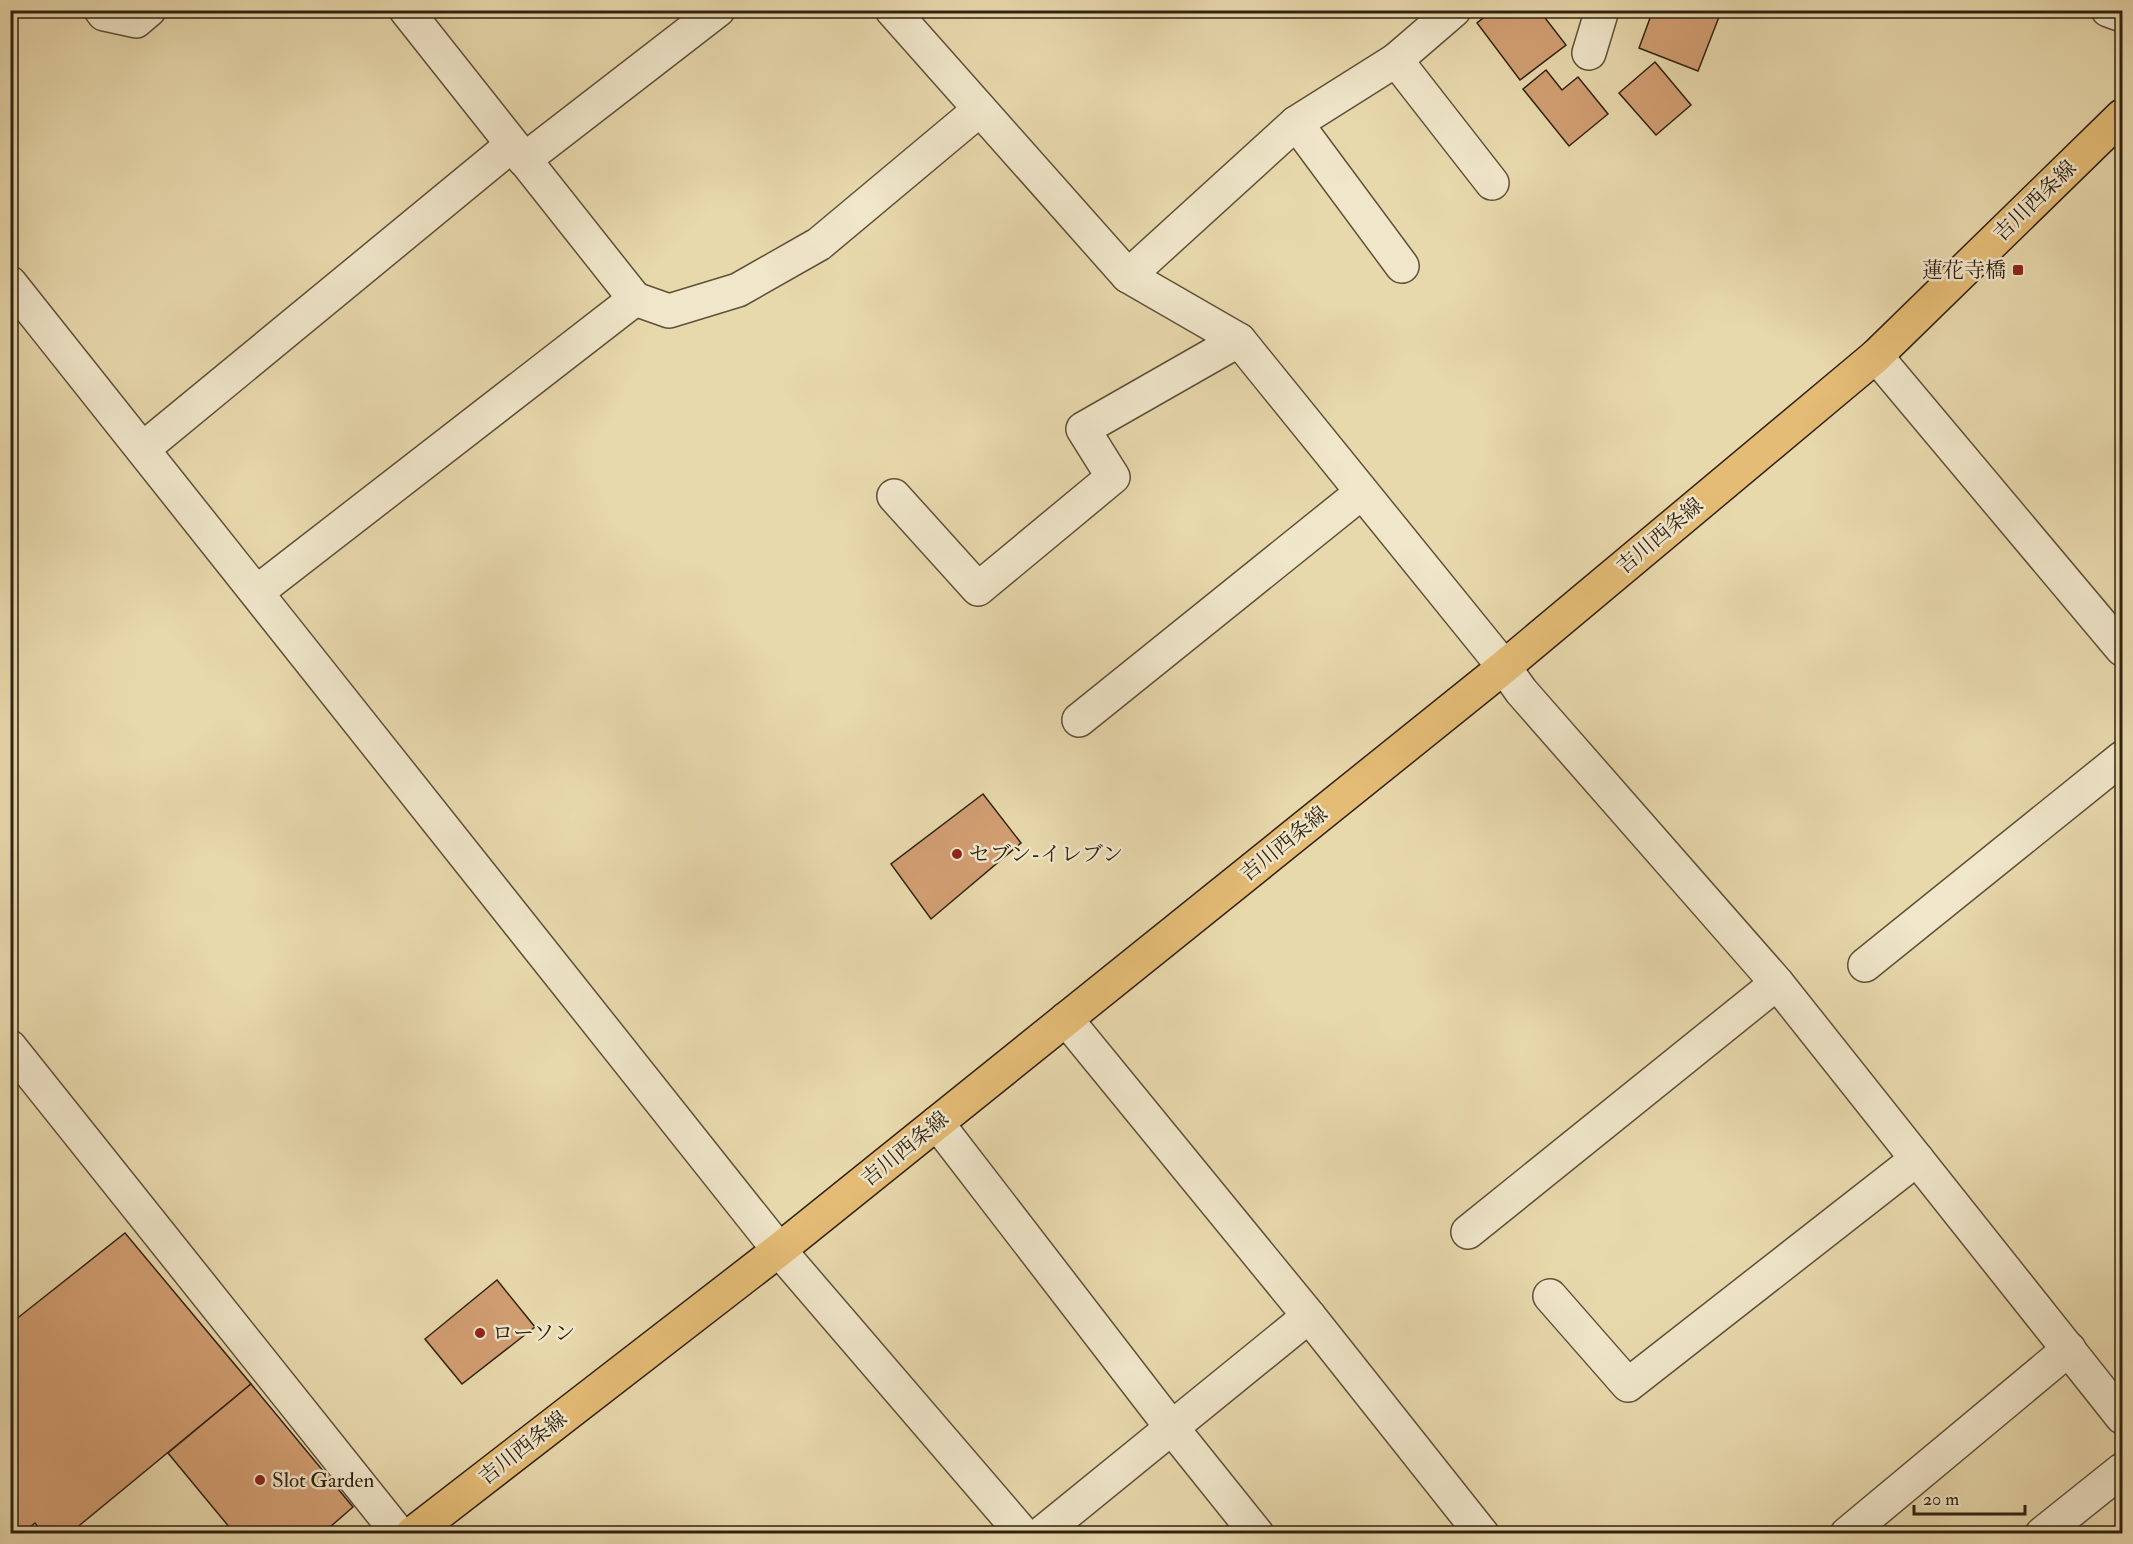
<svg xmlns="http://www.w3.org/2000/svg" width="2133" height="1544" font-family="'IM FELL Double Pica','Noto Serif JP',serif">
	<style>
		.building { fill: #d29f73; stroke: #312212; stroke-width: 1.5 }
		.lines { fill: none; stroke-linecap: round; stroke-linejoin: round }
		.minor-casing { stroke: #5f5039; stroke-width: 36 }
		.major-casing { stroke: #312212; stroke-width: 36 }
		.minor { stroke: #f0e6ca; stroke-width: 33 }
		.major { stroke: #e4bc76; stroke-width: 33 }
		.poi-dot { fill: #8f2418; stroke: #f0e6ca; stroke-width: 2 }
		.labels { text-anchor: middle; dominant-baseline: central; stroke-width: 5; stroke-linejoin: round; paint-order: stroke }
		.street-label { font-size: 21px; fill: #312212; stroke: #f0e6ca }
		.poi-label { font-size: 21px; fill: #312212; stroke: #f0e6ca; text-anchor: start }
	</style>
	<rect width="100%" height="100%" fill="#e8d9ad"/>
	<filter id="stains"><feTurbulence type="fractalNoise" baseFrequency=".00333" numOctaves="4"/><feColorMatrix values="0 0 0 0 .2 0 0 0 0 .09 0 0 0 0 .02 0 0 0 .5 -.17"/></filter>
	<radialGradient id="worn" r=".72"><stop offset=".6" stop-color="#630" stop-opacity="0"/><stop offset="1" stop-color="#630" stop-opacity=".3"/></radialGradient>
	<g class="building">
		<path d="M1493,10H1539L1566,45L1520,80L1477,23Z"/>
		<path d="M1653,10H1701L1719,17L1698,71L1639,48Z"/>
		<path d="M1655,62L1691,105L1656,135L1619,93Z"/>
		<path d="M1546,70L1562,90L1578,77L1608,114L1569,146L1523,89Z"/>
		<path d="M983,794L1021,843L931,919L891,864Z"/>
		<path d="M125,1233L251,1384L69,1534H44L35,1523L22,1534H10V1324Z"/>
		<path d="M497,1280L535,1327L462,1384L425,1339Z"/>
		<path d="M251,1384L353,1507L322,1534H235L168,1453Z"/>
	</g>
	<g class="lines">
		<defs>
			<g id="minor">
				<path d="M101,10L104,14L136,21L149,10"/>
				<path d="M406,10L635,299"/>
				<path d="M892,10L1128,276L1239,340L1504,667L1521,691L1777,983L2122,1417"/>
				<path d="M2108,10L2122,15"/>
				<path d="M1589,53L1602,10"/>
				<path d="M1396,60L1492,183"/>
				<path d="M1296,123L1402,266"/>
				<path d="M524,160L718,10"/>
				<path d="M1128,276L1296,123L1396,60L1454,10"/>
				<path d="M10,283L779,1250L1023,1534"/>
				<path d="M1876,356L2122,649"/>
				<path d="M144,448L512,145"/>
				<path d="M894,496L978,589L1113,477L1083,429L1239,340"/>
				<path d="M257,592L635,299L669,311L738,290L819,244L978,111"/>
				<path d="M1079,720L1361,493"/>
				<path d="M1865,965L2122,758"/>
				<path d="M1066,1019L1309,1316L1482,1534"/>
				<path d="M10,1047L399,1534"/>
				<path d="M937,1123L1172,1428L1257,1534"/>
				<path d="M1468,1232L1777,983"/>
				<path d="M1550,1296L1628,1385L1917,1159"/>
				<path d="M1041,1534L1309,1316"/>
				<path d="M1847,1534L2069,1349"/>
				<path d="M2042,1534L2122,1470"/>
			</g>
			<path id="major" d="M412,1534L779,1250L1504,667L1876,356L2122,116"/>
		</defs>
		<use href="#minor" class="minor-casing"/>
		<use href="#major" class="major-casing"/>
		<use href="#minor" class="minor"/>
		<use href="#major" class="major"/>
	</g>
	<g class="poi-dot">
		<rect x="2012" y="264" width="12" height="12" rx="3"/>
		<circle cx="957" cy="854" r="6"/>
		<circle cx="480" cy="1333" r="6"/>
		<circle cx="260" cy="1480" r="6"/>
	</g>
	<g class="labels">
		<g class="street-label">
			<text transform="translate(2035 201) rotate(-44)">吉川西条線</text>
			<text transform="translate(1660 536) rotate(-40)">吉川西条線</text>
			<text transform="translate(1284 844) rotate(-39)">吉川西条線</text>
			<text transform="translate(905 1149) rotate(-39)">吉川西条線</text>
			<text transform="translate(523 1448) rotate(-38)">吉川西条線</text>
		</g>
		<g class="poi-label">
			<text x="2006" y="270" text-anchor="end">蓮花寺橋</text>
			<text x="969" y="854">セブン-イレブン</text>
			<text x="492" y="1333">ローソン</text>
			<text x="272" y="1480">Slot Garden</text>
		</g>
	</g>
	<rect width="2133" height="1544" fill="none" stroke="#e8d9ad" stroke-width="36"/>
	<rect x="12" y="12" width="2109" height="1520" fill="none" stroke="#312212" stroke-width="3"/>
	<rect x="18" y="18" width="2097" height="1508" fill="none" stroke="#312212" stroke-width="1.5"/>
	<path d="M1914 1505v9h111v-9" fill="none" stroke="#312212" stroke-width="3"/>
	<text x="1923" y="1505" font-size="18" fill="#312212" stroke="#f0e6ca" stroke-width="4.5" paint-order="stroke">20 m</text>
	<rect width="100%" height="100%" filter="url(#stains)"/>
	<rect width="100%" height="100%" fill="url(#worn)"/>
</svg>
